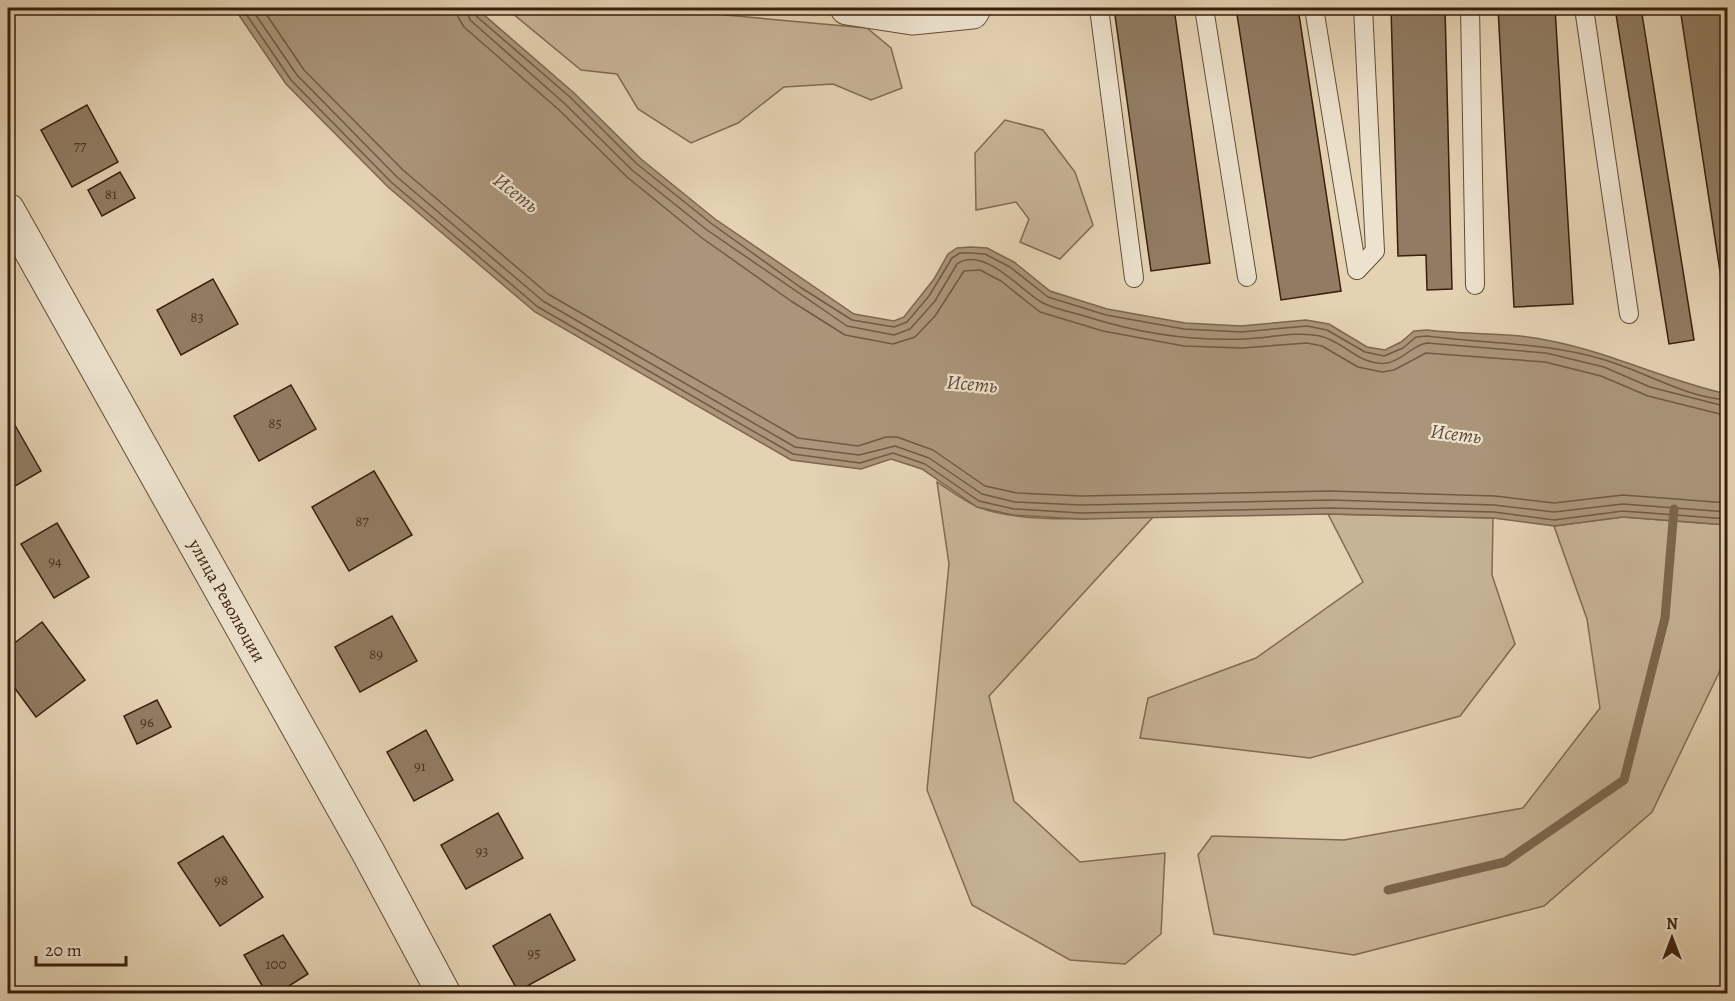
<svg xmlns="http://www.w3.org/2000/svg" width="1735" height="1001" font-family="Alegreya,serif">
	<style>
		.green { fill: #c7b497; stroke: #806a52; stroke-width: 1.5 }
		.water { fill: #aa957a; stroke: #7c664e; stroke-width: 1.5 }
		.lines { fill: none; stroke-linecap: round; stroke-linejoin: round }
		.shore { stroke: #715a43; stroke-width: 1.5 }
		.stream { stroke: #7c664e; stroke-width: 9 }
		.building { fill: #917c63; stroke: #381f0c; stroke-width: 1.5 }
		.service-casing { stroke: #634c36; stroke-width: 20 }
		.minor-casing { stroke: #634c36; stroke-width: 35 }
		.service { stroke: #ede2ce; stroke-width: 18 }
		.minor { stroke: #ede2ce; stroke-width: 33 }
		.labels { text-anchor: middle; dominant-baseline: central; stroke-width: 4.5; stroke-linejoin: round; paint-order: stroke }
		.number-label { font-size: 15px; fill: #4e3622 }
		.street-label { font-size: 18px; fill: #381f0c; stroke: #ede2ce }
		.water-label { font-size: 20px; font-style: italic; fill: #604832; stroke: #ede2ce }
	</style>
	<rect width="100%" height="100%" fill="#e4d2b3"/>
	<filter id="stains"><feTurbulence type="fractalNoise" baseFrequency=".00333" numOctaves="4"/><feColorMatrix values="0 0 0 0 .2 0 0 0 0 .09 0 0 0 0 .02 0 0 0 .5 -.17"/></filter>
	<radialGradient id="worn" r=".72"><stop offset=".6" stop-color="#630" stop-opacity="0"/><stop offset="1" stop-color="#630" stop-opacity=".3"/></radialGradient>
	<g class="green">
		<path d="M506,8H714L725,15L867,28L891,48L902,88L871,100L833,84L784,87L738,123L691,143L638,109L617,74L581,70Z"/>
		<path d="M1005,120L1043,130L1075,172L1093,225L1060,259L1020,242L1029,219L1016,202L976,210L975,153Z"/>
		<path d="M937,482C950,490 962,500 976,506C1017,525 1108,518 1154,516L989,696L1014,801L1080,862L1165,853L1161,934L1125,964L1070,960L972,905L927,790L949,564Z"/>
		<path d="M1328,514L1493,518L1492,575L1515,644L1460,716L1310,758L1140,738L1148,698L1256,658L1363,582Z"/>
		<path d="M1623,517L1727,525V656L1652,812L1544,906L1354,955L1214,934L1198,855L1212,836L1344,840L1523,808L1600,708L1587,619L1554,526Z"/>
	</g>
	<path class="water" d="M234,8H476L574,93L641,159L715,219L854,314L894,321L904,317L934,279L948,254L957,248L971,247L987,248L1014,262L1050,291L1107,309L1185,323L1241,326L1306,320L1329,324L1367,347L1385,350L1401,342L1414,331L1427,330C1467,335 1511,332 1551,341C1612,353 1667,381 1727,394V525L1623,517L1554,526L1493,518L1328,514L1081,519L1013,515L977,507L922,469L891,459L861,469L791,460L535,312L388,187L286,84Z"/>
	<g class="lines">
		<g class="shore">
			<path d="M242,8L291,80L391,182L538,307L793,454L860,463L893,453L925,464L979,501L1014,509L1081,513L1329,508L1494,512L1554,520L1623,511L1728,519"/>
			<path d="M251,8L297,75L397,177L543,301L795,447L859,455L895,446L929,458L982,494L1015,502L1081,505L1329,500L1494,505L1554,512L1623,504L1728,512"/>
			<path d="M262,8L304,70L403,170L548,294L798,438L858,446L886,437H897L933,450L985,486L1017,493L1081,496L1329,491L1495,496L1554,503L1623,495L1728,503"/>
			<path d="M457,8L458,17L464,27L558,109L627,177L702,238L791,301L845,335L893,344L915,337L935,316L964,271L980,270L1001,281L1040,312L1103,331L1184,346L1242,348L1307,343L1322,346L1358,367L1382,372L1394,370L1426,353L1545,362L1601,376L1648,396L1728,416"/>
			<path d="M466,8L470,20L564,103L632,170L707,230L847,326L894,335L910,329L935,301L957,264C984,245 1022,292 1043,303C1057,310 1076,313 1091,318C1139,333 1193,341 1244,339C1269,338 1296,331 1320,336C1344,341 1360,367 1387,363C1402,361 1412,345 1427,343L1546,353L1604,367L1650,387L1728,407"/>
			<path d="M473,8L475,15L570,97L637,164L712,224L800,287L852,320L894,327L907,322L929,296L952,258L960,253H970L985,254L1010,267L1048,297L1106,315L1184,329L1241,332L1307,326L1327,330L1365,352L1384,356L1403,348L1416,337L1427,336C1487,344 1546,342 1605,360C1646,372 1684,397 1728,400"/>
		</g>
		<path class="stream" d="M1388,890L1505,862L1624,780L1665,618L1674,509"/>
	</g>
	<g class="building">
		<path d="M1114,8H1174L1210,263L1151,271Z"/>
		<path d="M1236,8H1298L1341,291L1281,300Z"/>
		<path d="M1391,8H1445L1452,289L1427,290L1426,255L1398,256Z"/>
		<path d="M1498,8H1555L1573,304L1514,307Z"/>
		<path d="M1615,8H1641L1694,340L1669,344Z"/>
		<path d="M1680,8H1728V324Z"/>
		<path d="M87,105L118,162L72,187L41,130Z"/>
		<path d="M120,172L135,198L102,216L88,190Z"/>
		<path d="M213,279L238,324L181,355L157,310Z"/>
		<path d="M291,385L316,429L259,461L234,416Z"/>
		<path d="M12,420L41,471L10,489L8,423Z"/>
		<path d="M374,471L412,535L349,571L312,507Z"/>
		<path d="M57,523L89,577L54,598L21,544Z"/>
		<path d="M392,616L417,661L360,692L335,647Z"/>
		<path d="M42,622L85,680L36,717L8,679V648Z"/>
		<path d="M157,700L171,727L137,744L124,716Z"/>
		<path d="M426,730L453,780L414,801L387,752Z"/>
		<path d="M498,813L523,858L466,889L441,845Z"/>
		<path d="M223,836L263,897L220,926L178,863Z"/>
		<path d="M550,914L575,960L518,991L493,946Z"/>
		<path d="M283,935L308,974L276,994H267L244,955Z"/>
	</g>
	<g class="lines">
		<defs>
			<g id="service">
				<path d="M1099,8L1134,278"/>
				<path d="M1204,8L1247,277"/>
				<path d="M1314,8L1357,270"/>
				<path d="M1470,8L1475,285"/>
				<path d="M1584,8L1629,314"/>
				<path d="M1357,270L1375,251L1363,8"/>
			</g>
			<g id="minor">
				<path d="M847,8L912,18L972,12L974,8"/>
				<path id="s1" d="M8,210L368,852L444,994"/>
			</g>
		</defs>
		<use href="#service" class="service-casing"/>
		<use href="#minor" class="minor-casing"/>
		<use href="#service" class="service"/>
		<use href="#minor" class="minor"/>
	</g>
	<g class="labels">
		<g class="number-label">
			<text x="80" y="146">77</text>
			<text x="111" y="194">81</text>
			<text x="197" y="317">83</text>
			<text x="275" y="423">85</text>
			<text x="362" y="521">87</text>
			<text x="55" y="561">94</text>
			<text x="376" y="654">89</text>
			<text x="147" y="722">96</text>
			<text x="420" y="766">91</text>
			<text x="482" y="851">93</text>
			<text x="221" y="880">98</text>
			<text x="534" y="953">95</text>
			<text x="276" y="964">100</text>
		</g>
		<g class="street-label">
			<text stroke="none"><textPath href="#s1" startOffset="448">улица Революции</textPath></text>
		</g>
		<g class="water-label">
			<text transform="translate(516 193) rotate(38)">Исеть</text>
			<text transform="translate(972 384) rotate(5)">Исеть</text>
			<text transform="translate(1456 434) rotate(7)">Исеть</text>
		</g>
	</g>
	<rect width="1735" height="1001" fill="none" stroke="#e4d2b3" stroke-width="30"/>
	<rect x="9" y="9" width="1717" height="983" fill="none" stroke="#381f0c" stroke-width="3"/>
	<rect x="15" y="15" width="1705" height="971" fill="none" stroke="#381f0c" stroke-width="1.5"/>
	<g transform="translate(1672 938)" stroke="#ede2ce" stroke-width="4.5" paint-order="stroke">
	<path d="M0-4.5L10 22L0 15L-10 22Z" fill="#381f0c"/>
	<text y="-9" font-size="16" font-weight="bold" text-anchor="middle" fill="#381f0c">N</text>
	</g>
	<path d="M36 956v9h90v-9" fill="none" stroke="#381f0c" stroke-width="3"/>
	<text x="45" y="956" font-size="18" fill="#381f0c" stroke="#ede2ce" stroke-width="4.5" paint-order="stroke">20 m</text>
	<rect width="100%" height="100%" filter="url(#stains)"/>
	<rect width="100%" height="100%" fill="url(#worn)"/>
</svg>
